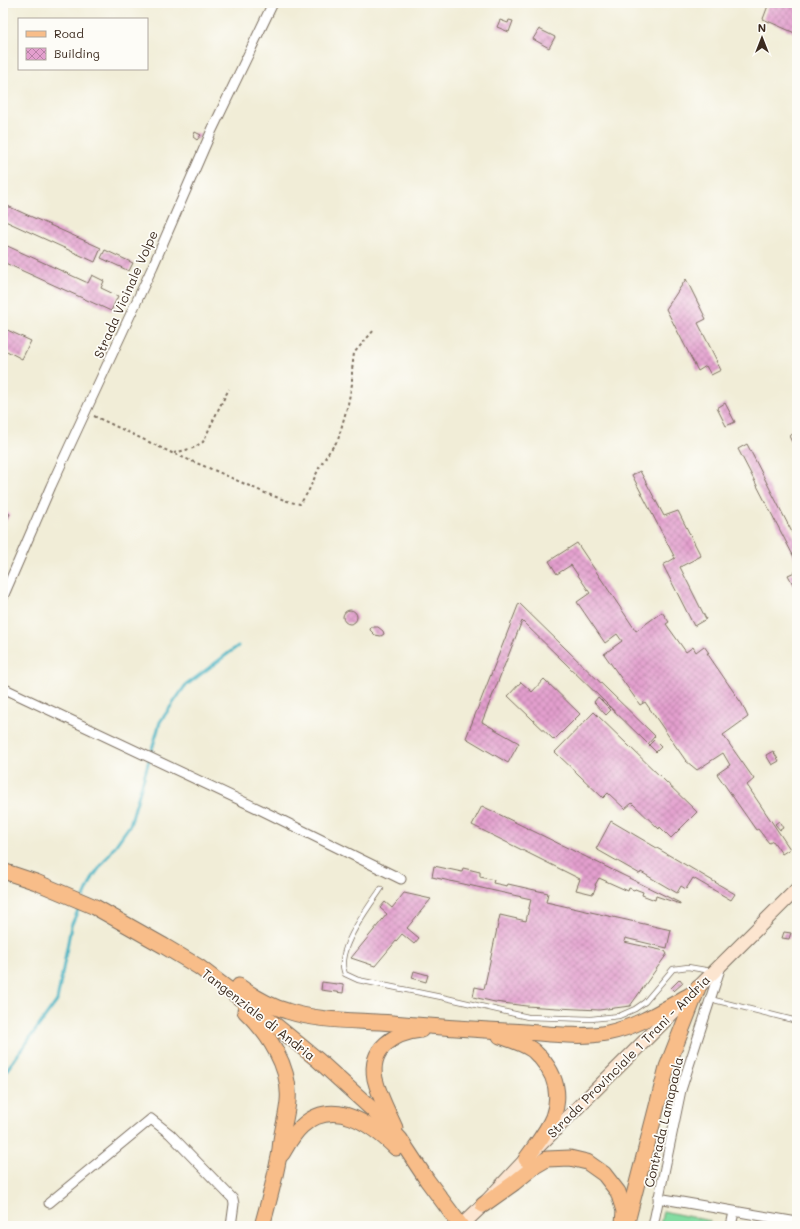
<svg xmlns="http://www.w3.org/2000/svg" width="800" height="1229" font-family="Mali,sans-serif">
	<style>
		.grass { fill: #82dca1; stroke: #5e8360 }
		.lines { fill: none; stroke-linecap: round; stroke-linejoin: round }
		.stream { stroke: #46b3c3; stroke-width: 3 }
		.building { fill: url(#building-cross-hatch) }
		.lane-casing { stroke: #7b6e5f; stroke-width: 6 }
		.street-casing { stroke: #7b6e5f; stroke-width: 11 }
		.secondary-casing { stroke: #7b6e5f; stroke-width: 15 }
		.primary-casing { stroke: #7b6e5f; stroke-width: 17 }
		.path { stroke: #7b6e5f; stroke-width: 2; stroke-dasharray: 3 3; stroke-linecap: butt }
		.lane { stroke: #fff; stroke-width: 4.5 }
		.street { stroke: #fff; stroke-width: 9 }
		.secondary { stroke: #fce5d0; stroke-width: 13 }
		.primary { stroke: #f8bd89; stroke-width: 15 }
		.labels { text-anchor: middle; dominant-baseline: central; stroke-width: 3.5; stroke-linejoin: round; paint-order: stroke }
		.street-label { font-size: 13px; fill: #3b2a1e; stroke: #fdfcf7 }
	</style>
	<defs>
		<pattern id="building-cross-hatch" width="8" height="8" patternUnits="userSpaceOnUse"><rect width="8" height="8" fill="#e39fce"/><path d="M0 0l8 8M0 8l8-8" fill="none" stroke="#b982a7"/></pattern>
	</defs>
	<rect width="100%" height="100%" fill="#fdfcf7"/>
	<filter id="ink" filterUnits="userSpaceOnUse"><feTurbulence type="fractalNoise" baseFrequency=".025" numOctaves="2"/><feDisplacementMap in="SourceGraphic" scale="8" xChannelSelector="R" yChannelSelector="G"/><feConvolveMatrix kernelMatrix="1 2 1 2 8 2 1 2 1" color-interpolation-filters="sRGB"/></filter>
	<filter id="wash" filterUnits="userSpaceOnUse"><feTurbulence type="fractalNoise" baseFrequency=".012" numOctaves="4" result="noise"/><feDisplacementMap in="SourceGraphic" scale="16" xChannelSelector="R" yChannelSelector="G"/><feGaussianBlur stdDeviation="0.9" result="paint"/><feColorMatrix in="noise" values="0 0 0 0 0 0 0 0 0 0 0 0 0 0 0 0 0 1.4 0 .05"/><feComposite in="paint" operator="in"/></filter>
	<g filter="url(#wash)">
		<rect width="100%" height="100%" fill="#f1edd7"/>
		<path class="grass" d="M663,1211L710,1221L709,1226H660Z"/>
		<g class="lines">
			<g class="stream">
				<path d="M84,897L93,877L130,825L160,722L185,686L238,646"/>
				<path d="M3,1075L57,1001L71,926L80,906"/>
			</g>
		</g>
		<g id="blocks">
			<g class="building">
				<path d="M769,3H788L797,7V34L763,19Z"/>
				<path d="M500,20L508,23L509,20L513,21L509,32L497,27Z"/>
				<path d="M539,29L555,37L549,48L533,39Z"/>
				<path d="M195,132L201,135L197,140L193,137Z"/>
				<path d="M3,204L101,248L95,262L3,220Z"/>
				<path d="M3,244L88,283L92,275L104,281L101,288L118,296L111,311L3,262Z"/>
				<path d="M105,250L133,263L129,271L101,258Z"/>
				<path d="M686,279L706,319L698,323L717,361H716L721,370L711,375L706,366L698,371L666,309Z"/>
				<path d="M3,328L31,341L22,359L3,349Z"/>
				<path d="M725,403L735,422L726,426L717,408Z"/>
				<path d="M797,432V440L792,442L789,436Z"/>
				<path d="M747,444L797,542V563L738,449Z"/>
				<path d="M640,471L664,516L678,511L701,556L680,567L706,619L694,626L663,565L675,558L632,475Z"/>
				<path d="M3,511L10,514L4,525L3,524Z"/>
				<path d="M577,543L636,631L662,612L669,622L666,624L686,652L693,647L696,652L704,646L709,653H707L742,704L748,717L723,735L754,779L747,785L790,849L782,854L773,841L769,843L758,829L756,830L717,774L730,765L723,753L697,770L686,761L645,702L640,705L604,654L622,641L617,634L605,643L577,602L590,593L571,565L557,574L549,561Z"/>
				<path d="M797,571V592L788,575Z"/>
				<path d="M519,603L655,736L648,744L522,621L482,722L519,743L508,763L466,738Z"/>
				<circle cx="350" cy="617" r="7"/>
				<path d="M371,627H378L383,631L384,634L381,636L375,635L370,630Z"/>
				<path d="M544,679L580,714L554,740L508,696L521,682L532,692Z"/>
				<path d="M598,697L611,710L606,715L594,702Z"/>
				<path d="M594,712L697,812L671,838L660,827L659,829L632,803L625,809L608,793L603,798L555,752Z"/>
				<path d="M654,740L661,747L656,752L649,745Z"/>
				<path d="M773,751L779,761L772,765L766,755Z"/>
				<path d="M482,806L680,903V904L656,896L655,900L642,895L643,892L635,889L634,890L629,888L628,891L599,878L595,885L596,886L593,894L576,890L580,879L472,825Z"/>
				<path d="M611,821L735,894L731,900L693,878L686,889L681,886L677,893L641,872L640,874L596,849Z"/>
				<path d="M779,821L783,828L780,830L775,824Z"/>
				<path d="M434,866L462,872L463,868L480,872V877L494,880L493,883L507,886L508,884L548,893L546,902L671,930L667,948L625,938L624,942L665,951L667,954L630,1006L599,1010L557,1008L526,1006L495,1002L473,997L475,987L484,989L500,915L526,921L531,899L432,877Z"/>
				<path d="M404,893L431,899L407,928L419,938L414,944L402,934L375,966L351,958L387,914L380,908L385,902L392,908Z"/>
				<path d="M784,932L791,933L789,939L782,938Z"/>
				<path d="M414,971L428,975L426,982L412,978Z"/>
				<path d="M680,979L683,983L674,991L671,988Z"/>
				<path d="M322,982L344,985L343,993L321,990Z"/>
			</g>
		</g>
	</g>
	<g filter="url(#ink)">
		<use href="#blocks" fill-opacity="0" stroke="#7b6e5f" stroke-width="1"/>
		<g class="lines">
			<defs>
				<g id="lane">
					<path d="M381,889C369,906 341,944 343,965C343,967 344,971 345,974L358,980L446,998L528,1017L591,1019L619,1016L635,1009L645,1002L673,969L688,967L711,971"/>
					<path d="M710,999L797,1021"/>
				</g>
				<g id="street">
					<path d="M3,597L51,486L153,266L212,130L273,3"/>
					<path d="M3,688L261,810L401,879"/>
					<path d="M658,1198L797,1222"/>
					<path d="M49,1203L151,1119L170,1134L233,1199L234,1204L231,1226"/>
					<path d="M653,1226L681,1090L721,966"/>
					<path d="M731,1226L734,1212"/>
				</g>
				<path id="secondary" d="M461,1226L483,1205L526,1159L797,889"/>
				<g id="primary">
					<path d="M3,871L36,882L95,907L164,946L199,967L274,1024L318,1060L373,1110L400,1139L427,1180L461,1226"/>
					<path d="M239,986C254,997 270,1006 287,1011C321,1022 357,1020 392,1023C437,1027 481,1030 526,1032C552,1034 581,1038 607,1033C637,1027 663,1010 690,995"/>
					<path d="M245,1011C268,1033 291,1067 288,1101C287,1114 283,1127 281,1140C280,1147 280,1154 278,1161C274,1183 268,1204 262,1226"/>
					<path d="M500,1036C511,1040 522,1043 531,1049C535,1051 537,1055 540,1057C556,1075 561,1095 553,1117C547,1132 535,1146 526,1159"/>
					<path d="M395,1128C388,1112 379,1096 375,1079C369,1048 394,1033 421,1030"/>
					<path d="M282,1154C288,1144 293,1134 302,1126C334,1097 371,1124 396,1148"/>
					<path d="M483,1205L514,1183L535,1166L547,1159L570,1158L587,1162L604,1174L618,1192L624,1211L623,1223"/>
					<path d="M626,1226L667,1067L698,988"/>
				</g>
			</defs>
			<use href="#lane" class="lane-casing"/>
			<use href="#street" class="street-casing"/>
			<use href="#secondary" class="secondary-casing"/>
			<use href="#primary" class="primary-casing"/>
			<g class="path">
				<path d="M94,416L172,453L216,471L265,493L290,502L300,504L308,492L319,468L329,452L338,440L348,404L352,384V370L354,353L374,330"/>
				<path d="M174,453L193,448L203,442L220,406L229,389"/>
			</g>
			<use href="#lane" class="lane"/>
			<use href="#street" class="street"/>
			<use href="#secondary" class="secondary"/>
			<use href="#primary" class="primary"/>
		</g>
	</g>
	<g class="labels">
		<g class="street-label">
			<text transform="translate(125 294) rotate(-66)">Strada Vicinale Volpe</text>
			<text transform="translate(259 1014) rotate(38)">Tangenziale di Andria</text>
			<text transform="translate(628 1056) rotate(-45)">Strada Provinciale 1 Trani - Andria</text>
			<text transform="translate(663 1122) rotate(-77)">Contrada Lamapaola</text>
		</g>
	</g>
	<rect width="800" height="1229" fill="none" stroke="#fdfcf7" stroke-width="16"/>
	<rect x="18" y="18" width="130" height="52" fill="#fdfcf7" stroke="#afa8a0"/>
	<rect x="26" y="31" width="20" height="6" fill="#f8bd89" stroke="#afa8a0"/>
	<text x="54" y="38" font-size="12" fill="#3b2a1e">Road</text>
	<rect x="26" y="48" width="20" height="12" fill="url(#building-cross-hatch)" stroke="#afa8a0"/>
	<text x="54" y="58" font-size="12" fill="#3b2a1e">Building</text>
	<g transform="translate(762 38)" stroke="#fdfcf7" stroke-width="3" paint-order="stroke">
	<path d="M0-3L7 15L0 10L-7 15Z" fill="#3b2a1e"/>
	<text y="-6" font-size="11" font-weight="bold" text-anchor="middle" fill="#3b2a1e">N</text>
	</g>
</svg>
